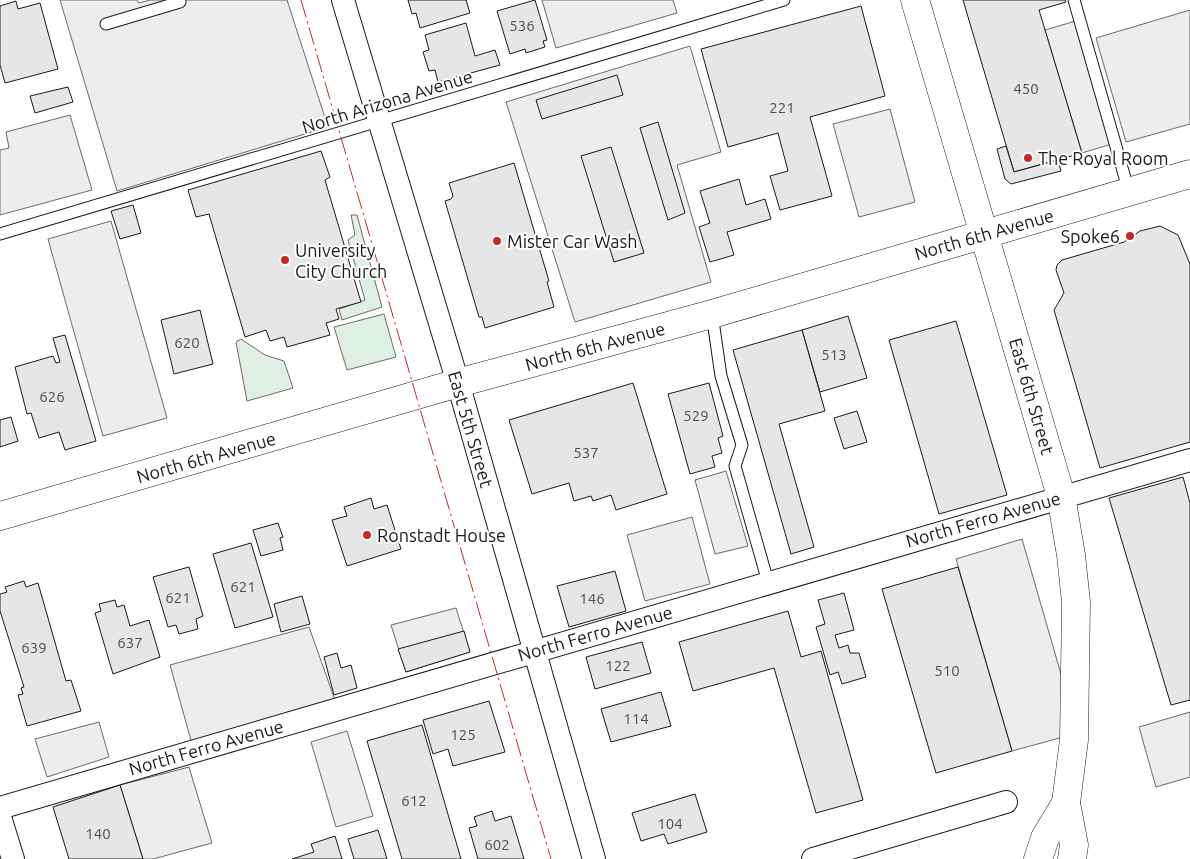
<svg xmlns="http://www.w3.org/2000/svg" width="1190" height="859" font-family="Ubuntu,sans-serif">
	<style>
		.green { fill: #e0efe3; stroke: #6a6a6a }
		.parking { fill: #ededed; stroke: #6a6a6a }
		.building { fill: #e6e6e6; stroke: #1a1a1a }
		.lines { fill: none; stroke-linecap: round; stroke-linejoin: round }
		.lane-casing { stroke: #1a1a1a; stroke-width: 13 }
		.street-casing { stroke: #1a1a1a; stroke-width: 24 }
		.secondary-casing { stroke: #1a1a1a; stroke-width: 29 }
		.lane { stroke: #fff; stroke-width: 11 }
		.street { stroke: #fff; stroke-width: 22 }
		.secondary { stroke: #fff; stroke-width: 28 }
		.power { stroke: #c62828; stroke-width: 1; stroke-dasharray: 18 4 2.5 4; stroke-linecap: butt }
		.poi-dot { fill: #c62828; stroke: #fff; stroke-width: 2 }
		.labels { text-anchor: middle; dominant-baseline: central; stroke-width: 4; stroke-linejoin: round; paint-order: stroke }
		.number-label { font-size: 15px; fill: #4d4d4d }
		.street-label { font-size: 18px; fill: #1a1a1a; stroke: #fff }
		.poi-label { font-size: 18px; fill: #1a1a1a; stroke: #fff; text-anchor: start }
	</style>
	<rect width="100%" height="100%" fill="#fff"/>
	<g class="green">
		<path d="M351,215H357L382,307L342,320L339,309L365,300L348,240L355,235Z"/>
		<path d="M384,314L396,357L347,370L334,327Z"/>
		<path d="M241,339L265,355L284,361L293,388L247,401L236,342Z"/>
	</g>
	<g class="parking">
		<path d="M60,0H137L139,3L150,0H287L328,127L117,191Z"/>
		<path d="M542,0H673L677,13L556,48Z"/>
		<path d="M1190,10V124L1126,142L1096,38Z"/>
		<path d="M1079,20L1115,143L1082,153L1045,30Z"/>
		<path d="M690,46L721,152L677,165L711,282L575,322L506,102Z"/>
		<path d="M890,109L915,202L859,217L833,124Z"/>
		<path d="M70,115L92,190L0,215V150L9,148L6,132Z"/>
		<path d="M111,221L167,418L103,436L48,239Z"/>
		<path d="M726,471L748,546L715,554L695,480Z"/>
		<path d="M692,517L710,584L645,601L627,535Z"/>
		<path d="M1022,539L1078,733L1012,751L956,559Z"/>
		<path d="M456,608L470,652L406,672L391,625Z"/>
		<path d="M309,627L336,703L192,744L170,665Z"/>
		<path d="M1190,712V777L1156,787L1139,727Z"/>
		<path d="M99,722L109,757L47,777L35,739Z"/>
		<path d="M347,731L373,816L336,827L311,742Z"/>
		<path d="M189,767L212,843L153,859H143L120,785Z"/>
	</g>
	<g class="building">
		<path d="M408,0H466L470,13L420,28L416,13L412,14Z"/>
		<path d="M535,0L547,40L543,41L545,47L526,53L525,49L510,54L497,11Z"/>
		<path d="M963,0H1065L1066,2L1039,10L1082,153L1014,172Z"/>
		<path d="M16,1L18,9L40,3L58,69L5,83L0,65V6Z"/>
		<path d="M861,6L885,96L810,117L832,196L780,210L770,176L788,171L778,133L728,147L701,49Z"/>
		<path d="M466,23L475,56L495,50L500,65L438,82L435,70L429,71L423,52L429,50L425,35Z"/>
		<path d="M617,75L623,95L542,119L536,100Z"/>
		<path d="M68,87L73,102L35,113L30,96Z"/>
		<path d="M658,122L685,213L668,220L640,128Z"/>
		<path d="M1006,146L1014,172L1058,160L1061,171L1011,184L1005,179L997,149Z"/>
		<path d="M611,147L644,253L614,262L581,156Z"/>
		<path d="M321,151L330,177L325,180L361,302L336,309L339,319L326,323L330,335L287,347L284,337L270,341L266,330L245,337L209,214L196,217L188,190Z"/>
		<path d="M514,163L549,281L547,282L554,307L485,328L482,317H479L445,201L451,199L453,196L449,183Z"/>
		<path d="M739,179L746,205L765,199L771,219L727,232L734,255L710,262L699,227L710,223L700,191Z"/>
		<path d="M133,205L141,233L120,239L111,211Z"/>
		<path d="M1160,226L1178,235L1190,264V442L1100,468L1054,310L1064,293L1056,270L1057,265L1062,260L1124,242L1140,231Z"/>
		<path d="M200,310L213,364L174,374L161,320Z"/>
		<path d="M848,316L867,378L820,392L802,330Z"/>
		<path d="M956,321L1007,495L939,514L889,340Z"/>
		<path d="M802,330L825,411L779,424L814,547L791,554L733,350Z"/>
		<path d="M65,335L96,441L65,450L59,432L39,438L31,413L27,414L15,367L53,356L56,363L60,362L53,338Z"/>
		<path d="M633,383L667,494L616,510L611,495L593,501L591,496L574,501L569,483L532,494L509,420Z"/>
		<path d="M709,383L723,436L718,438L722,453L712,456L715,467L690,474L668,394Z"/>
		<path d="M857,411L867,442L844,449L834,418Z"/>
		<path d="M11,417L18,441L0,447V420Z"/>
		<path d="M1183,477L1190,503V700L1171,705L1109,498Z"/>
		<path d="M371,498L374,509L387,505L401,549L347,566L332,520L347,516L344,507Z"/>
		<path d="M278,523L283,537L280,538L283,550L261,556L253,530Z"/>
		<path d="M251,543L273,617L235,628L213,554Z"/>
		<path d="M189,567L203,616L196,619L198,629L179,634L176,625L168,627L153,577Z"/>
		<path d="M958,567L1012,751L936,773L882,589Z"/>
		<path d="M615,571L626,611L569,627L557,586Z"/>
		<path d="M24,581L26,587L38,583L66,681L71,680L81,711L27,726L18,695L23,694L21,688L24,687L0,611V594L7,592L5,587Z"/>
		<path d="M844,593L854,630L835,635L839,648L848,645L850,653H859L866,677L842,684L838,672L830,675L816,627L825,624L818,600Z"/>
		<path d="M302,596L310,624L281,632L274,604Z"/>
		<path d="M115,600L117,607L124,605L130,626L149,620L160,657L113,674L95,613L101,611L99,604Z"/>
		<path d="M788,611L801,657L821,651L863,800L816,813L774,668L693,691L679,642Z"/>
		<path d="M464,631L470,652L406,672L398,649Z"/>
		<path d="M642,642L651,673L595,689L586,657Z"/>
		<path d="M337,653L341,668L351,665L357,688L334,695L324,657Z"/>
		<path d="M661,692L671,726L611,742L601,709Z"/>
		<path d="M489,701L505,752L453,766L448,749L433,754L423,720Z"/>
		<path d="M422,725L461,859H402L367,741Z"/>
		<path d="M120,785L143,859H69L53,807Z"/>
		<path d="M695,794L707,832L668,844L664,834L641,841L632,813Z"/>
		<path d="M492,811L495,821L511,816L524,859H478L469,828L477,826L474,817Z"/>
		<path d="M378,830L387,859H354L348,839Z"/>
		<path d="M335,836L342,859H292L314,852L311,844Z"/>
	</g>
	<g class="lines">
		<defs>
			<g id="lane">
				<path d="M1074,0L1129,192"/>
				<path d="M106,24L180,2"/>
				<path d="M0,234L784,0"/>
				<path d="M712,314L721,376L742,445L735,466L768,582"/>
			</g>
			<g id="street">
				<path d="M343,0L458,383L594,859"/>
				<path d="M0,808L1190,460"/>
				<path d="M0,817L13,859"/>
				<path d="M813,859L1006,802"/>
			</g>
			<g id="secondary">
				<path d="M915,0L1061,496L1071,555L1076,602L1074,740L1066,803L1074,845L1072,859"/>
				<path d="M0,516L458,383L712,314L1190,174"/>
				<path d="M1038,859L1045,838L1066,803"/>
			</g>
		</defs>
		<use href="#lane" class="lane-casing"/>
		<use href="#street" class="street-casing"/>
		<use href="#secondary" class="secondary-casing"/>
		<use href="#lane" class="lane"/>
		<use href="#street" class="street"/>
		<use href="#secondary" class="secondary"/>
		<path class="power" d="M301,0L551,859"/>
	</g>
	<g class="poi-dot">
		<circle cx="1028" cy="158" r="5"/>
		<circle cx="1130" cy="236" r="5"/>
		<circle cx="497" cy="241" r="5"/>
		<circle cx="285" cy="260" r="5"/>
		<circle cx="367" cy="535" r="5"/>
	</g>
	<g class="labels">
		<g class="number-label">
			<text x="522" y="25">536</text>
			<text x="1026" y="88">450</text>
			<text x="782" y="107">221</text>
			<text x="187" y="342">620</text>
			<text x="834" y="354">513</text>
			<text x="52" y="396">626</text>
			<text x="696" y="415">529</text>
			<text x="586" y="452">537</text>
			<text x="243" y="586">621</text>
			<text x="178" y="597">621</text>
			<text x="592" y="598">146</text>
			<text x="130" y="642">637</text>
			<text x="34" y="647">639</text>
			<text x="618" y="665">122</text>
			<text x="947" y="670">510</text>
			<text x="636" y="718">114</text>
			<text x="463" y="734">125</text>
			<text x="414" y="800">612</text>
			<text x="670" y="823">104</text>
			<text x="98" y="833">140</text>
			<text x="497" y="844">602</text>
		</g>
		<g class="street-label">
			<text transform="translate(387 101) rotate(-17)">North Arizona Avenue</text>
			<text transform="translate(984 234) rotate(-16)">North 6th Avenue</text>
			<text transform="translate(595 346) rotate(-15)">North 6th Avenue</text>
			<text transform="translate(1032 396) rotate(74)">East 6th Street</text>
			<text transform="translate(471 429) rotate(74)">East 5th Street</text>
			<text transform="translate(206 457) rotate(-16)">North 6th Avenue</text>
			<text transform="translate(983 519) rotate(-16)">North Ferro Avenue</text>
			<text transform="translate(595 633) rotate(-16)">North Ferro Avenue</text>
			<text transform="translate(206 747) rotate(-16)">North Ferro Avenue</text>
		</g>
		<g class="poi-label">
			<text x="1038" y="158">The Royal Room</text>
			<text x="1120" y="236" text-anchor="end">Spoke6</text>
			<text x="507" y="241">Mister Car Wash</text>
			<text x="295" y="250">University<tspan x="295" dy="21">City Church</tspan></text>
			<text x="377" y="535">Ronstadt House</text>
		</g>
	</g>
</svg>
